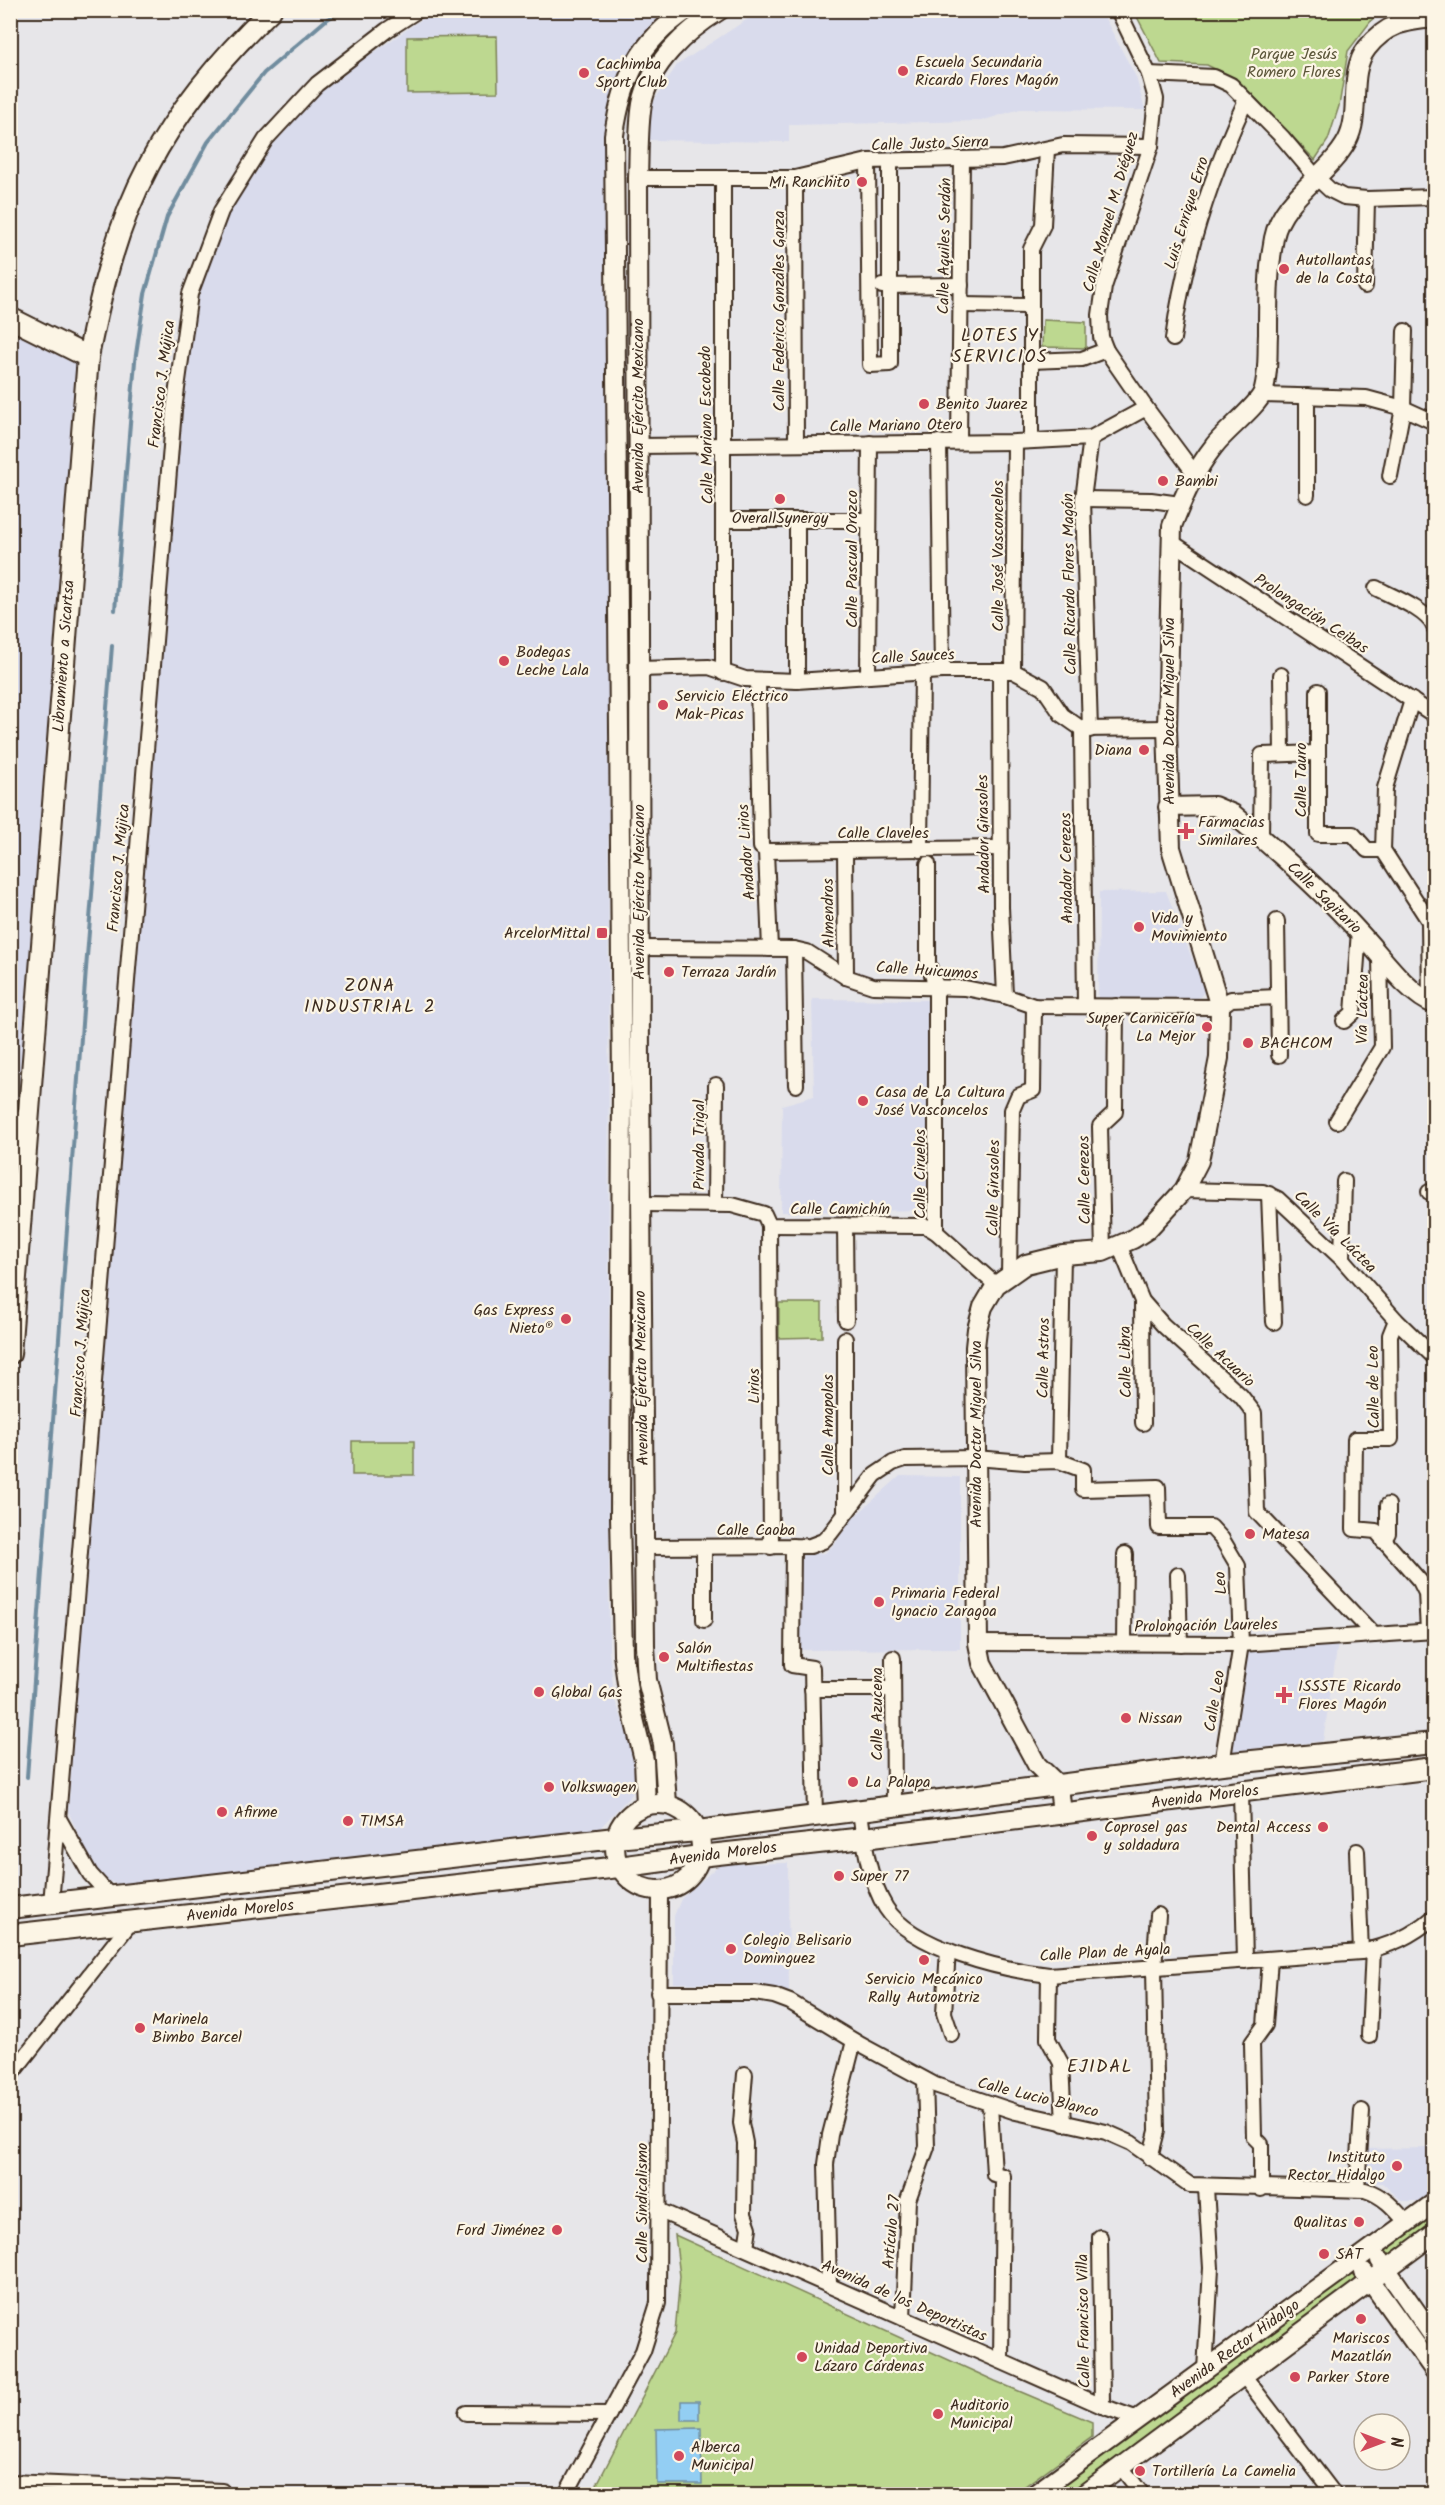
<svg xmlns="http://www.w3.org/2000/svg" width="1445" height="2505" font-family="Kalam,sans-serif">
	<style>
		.built { fill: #d9dbec }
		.green { fill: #bdd890; stroke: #7c8157; stroke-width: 1.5 }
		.water { fill: #93cef3; stroke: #708c9e; stroke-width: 1.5 }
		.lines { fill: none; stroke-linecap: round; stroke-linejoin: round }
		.stream { stroke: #708c9e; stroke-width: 4 }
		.minor-casing { stroke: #3b2a1e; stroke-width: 18 }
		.tertiary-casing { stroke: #3b2a1e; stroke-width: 22 }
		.secondary-casing { stroke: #3b2a1e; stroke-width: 24 }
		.minor { stroke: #fcf5e5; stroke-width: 14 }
		.tertiary { stroke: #fcf5e5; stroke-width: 18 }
		.secondary { stroke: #fcf5e5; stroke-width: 20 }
		.poi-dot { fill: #d1495b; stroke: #fcf5e5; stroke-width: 2 }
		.labels { text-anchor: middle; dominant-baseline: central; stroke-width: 4.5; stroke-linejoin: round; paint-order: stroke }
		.park-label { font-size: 16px; fill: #5c563a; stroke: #fcf5e5 }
		.poi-label { font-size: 16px; fill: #3b2a1e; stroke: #fcf5e5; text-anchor: start }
		.street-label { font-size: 16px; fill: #3b2a1e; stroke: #fcf5e5 }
		.neighbourhood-label { font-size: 18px; letter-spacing: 1.5px; fill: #3b2a1e; stroke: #fcf5e5 }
	</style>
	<rect width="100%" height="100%" fill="#e7e6e9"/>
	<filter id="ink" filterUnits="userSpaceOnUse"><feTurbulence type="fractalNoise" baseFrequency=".0167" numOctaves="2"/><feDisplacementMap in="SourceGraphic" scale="12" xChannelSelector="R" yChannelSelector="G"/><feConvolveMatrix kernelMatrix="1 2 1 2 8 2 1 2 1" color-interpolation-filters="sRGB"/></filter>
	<g filter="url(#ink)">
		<g class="built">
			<path d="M434,11H671L639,42L619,78L608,112L609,1651L615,1701L631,1741L635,1784L632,1794L599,1829L116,1884L104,1879L91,1863L68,1811L179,411L195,294L227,214L273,145L326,85Z"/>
			<path d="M760,11H1101L1136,77L1145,110L1020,109L981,121L789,125V142L646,140L650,107L677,65Z"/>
			<path d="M11,330L81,363L25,1086L11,1213Z"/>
			<path d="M1166,891L1193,961L1205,978L1204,992L1200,997L1189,1000L1098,999L1099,892Z"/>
			<path d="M812,999L928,1000L930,1210L781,1212L782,1105L814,1096Z"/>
			<path d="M900,1476L960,1477V1649L798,1650L797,1556L825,1553L835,1544L852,1519Z"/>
			<path d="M1338,1643L1323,1741L1228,1752L1245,1649Z"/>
			<path d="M788,1863L789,1997L762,1984L674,1983V1916L681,1899L720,1864Z"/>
			<path d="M1434,2148V2188L1420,2201H1402L1382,2183H1360V2149Z"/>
		</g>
		<g class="green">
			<path d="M1134,11H1382L1377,13L1348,51L1339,106L1328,140L1315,160L1238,80L1207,65L1161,63Z"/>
			<path d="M497,36L498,92L407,93V37Z"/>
			<path d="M1043,320L1086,322V348L1042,347Z"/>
			<path d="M779,1303H822V1337L779,1338Z"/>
			<rect x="352" y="1441" width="62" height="34"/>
			<path d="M1434,2210V2222L1387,2257H1384L1381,2248Z"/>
			<path d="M675,2235L995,2381L1092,2422V2437L1014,2494H592L675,2333L680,2276Z"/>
			<path d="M1349,2273L1356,2277L1357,2284L1070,2494H1047Z"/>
		</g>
		<g class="water">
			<rect x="681" y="2401" width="18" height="19"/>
			<path d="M701,2428L702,2484H657L656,2429Z"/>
		</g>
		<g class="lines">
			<g class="stream">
				<path d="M115,610L135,361L145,294L167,217L208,142L264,73L326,20L342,10"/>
				<path d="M27,1777L86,969L112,646"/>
			</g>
			<defs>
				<g id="minor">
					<path d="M1118,10L1149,74L1156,99L1151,146L1104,287L1100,315L1101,337L1106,350L1146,408L1195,474"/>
					<path d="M1149,74L1214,77L1231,85L1283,138L1316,177L1330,190L1344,197L1367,199L1434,197"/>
					<path d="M868,161L870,365L890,364V161"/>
					<path d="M638,178H795L868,161L1003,158L1063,145L1151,146"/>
					<path d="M723,178V673"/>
					<path d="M795,178L796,444"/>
					<path d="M882,286L961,285"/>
					<path d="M1365,286L1367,199"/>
					<path d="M961,305L1031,306"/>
					<path d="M1173,339C1184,256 1211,176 1246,100"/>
					<path d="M1031,361L1082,359L1106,350"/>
					<path d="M1262,395L1366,398L1403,408L1434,422"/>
					<path d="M1307,396V495"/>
					<path d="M1031,441V249L1043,225L1047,149"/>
					<path d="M939,442L942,671"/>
					<path d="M959,442L962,159"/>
					<path d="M639,446L1015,442L1091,438L1146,408"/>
					<path d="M1390,476L1403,408L1405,331"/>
					<path d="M1083,499L1151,500L1180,504"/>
					<path d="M725,520H869"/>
					<path d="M797,520V681"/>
					<path d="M1170,541L1434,715"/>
					<path d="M1376,588C1391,596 1428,610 1434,627"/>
					<path d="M639,669L709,667L745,679L797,681L942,671H1013L1043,687L1062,715L1082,729L1167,728"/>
					<path d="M1000,671L1001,907L1005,996"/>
					<path d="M1013,671L1015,442"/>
					<path d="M1281,675L1282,754"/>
					<path d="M868,676L870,443"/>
					<path d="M758,680L761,847L766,851L770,949"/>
					<path d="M1318,691V834H1353L1367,850H1383"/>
					<path d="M1412,700L1385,788L1383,850L1429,921L1430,1002"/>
					<path d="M1082,729L1085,1006"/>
					<path d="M1090,730L1083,499L1091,438"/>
					<path d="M1261,837L1262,755L1317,753"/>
					<path d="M845,850L846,977"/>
					<path d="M920,850L922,672"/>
					<path d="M766,851L1001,848"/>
					<path d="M928,864V963L936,986V1232"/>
					<path d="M1277,921L1279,1055"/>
					<path d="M639,948L794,949L807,952L846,977L873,986L965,988L1005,996L1034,1006L1220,1007L1231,999L1278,997"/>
					<path d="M794,949L796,1085"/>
					<path d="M1344,1021L1353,1013L1359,931"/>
					<path d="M10,1118L28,1117"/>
					<path d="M1337,1121L1382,1047L1380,958"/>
					<path d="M1184,1190L1263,1192L1278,1199L1342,1259L1396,1320L1434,1357"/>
					<path d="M1429,1192H1434"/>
					<path d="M1269,1194L1274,1322"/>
					<path d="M641,1204L732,1205L764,1214L769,1225L926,1226L936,1232L996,1285"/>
					<path d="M715,1205L716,1085"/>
					<path d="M769,1225L771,1547"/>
					<path d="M845,1225L846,1320"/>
					<path d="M1119,1245L1142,1301L1163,1325L1241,1396L1254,1413L1257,1512L1374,1635"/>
					<path d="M1103,1252L1100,1126L1115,1112L1116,1006"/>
					<path d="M1342,1259L1344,1181"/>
					<path d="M1009,1274L1012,1110L1018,1096L1033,1090L1034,1006"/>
					<path d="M1142,1301L1143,1423"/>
					<path d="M1396,1320L1390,1335L1391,1439H1355L1354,1529L1376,1531L1420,1581L1426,1593L1428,1631"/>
					<path d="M845,1339V1512"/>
					<path d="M1059,1461L1063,1255"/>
					<path d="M1383,1541L1388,1533V1505"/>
					<path d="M793,1546L792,1665L812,1668L815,1817"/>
					<path d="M644,1547L810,1546L823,1541L830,1534L875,1475L893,1463L905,1459L975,1458L1025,1462L1059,1461L1083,1470V1489L1158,1487L1159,1527H1211L1222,1539L1238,1566L1241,1644L1222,1764"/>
					<path d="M704,1547V1620"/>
					<path d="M1178,1575L1180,1644"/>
					<path d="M978,1643L1241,1644L1434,1631"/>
					<path d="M1124,1643L1125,1554"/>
					<path d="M893,1658L894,1807"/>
					<path d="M812,1689H893"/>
					<path d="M1241,1792L1245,1961"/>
					<path d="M860,1811C864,1843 869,1881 886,1908C912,1949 1004,1970 1049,1975L1361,1952C1390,1946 1412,1936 1434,1917"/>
					<path d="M59,1819L90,1874L111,1897"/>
					<path d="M1357,1851L1361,1952"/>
					<path d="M51,1904L174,410L190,294L221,211L266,139L317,84L387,30L418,10"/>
					<path d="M948,1950L944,2013L951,2034"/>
					<path d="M1049,1975L1048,2039L1061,2063L1064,2124"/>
					<path d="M658,1993H755L774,1996L790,2002L861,2045L935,2085L1016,2112L1106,2132L1131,2143L1190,2185L1365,2190C1384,2196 1394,2208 1407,2223"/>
					<path d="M1369,2036L1373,1949"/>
					<path d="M745,2074L741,2123L745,2143L744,2214L749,2228L746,2248"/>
					<path d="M10,2076L131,1922"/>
					<path d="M990,2105L994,2174L1003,2176L1001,2361"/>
					<path d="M1150,2158L1157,2131L1154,1968L1158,1915"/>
					<path d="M1261,2189V2144L1254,2137L1252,2043L1265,2025L1270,1959"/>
					<path d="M1357,2189L1362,2111"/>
					<path d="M658,2210L1102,2406L1138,2419"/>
					<path d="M1100,2237L1102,2406"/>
					<path d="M829,2286L826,2164L830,2135L854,2041"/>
					<path d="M903,2318L908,2200L927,2147L925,2080"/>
					<path d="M1205,2370L1211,2268L1206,2188"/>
					<path d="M1244,2376L1334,2494"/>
					<path d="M466,2413L609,2414"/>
					<path d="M1121,2467L1142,2494"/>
					<path d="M10,2482L222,2491"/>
					<path d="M566,2494L643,2351L658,2303L660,1890"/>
				</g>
				<g id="tertiary">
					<path d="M1168,807L1214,806L1233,814C1276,850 1320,889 1358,931C1378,951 1408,995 1434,1004"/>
					<circle cx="658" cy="1847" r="43"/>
					<path d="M667,1804L663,1744L647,1680L645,1646L640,1084L638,178C639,154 638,128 642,104C650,63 686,31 720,10"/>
					<path d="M646,1805L644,1760L629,1698L623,1654L620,1516L622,1084L614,135C622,79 639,42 687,10"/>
					<path d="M1062,1814L1059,1786L1037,1765L982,1663L978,1643L975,1347L977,1329L983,1307L996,1285L1026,1264L1063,1255L1103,1252L1133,1239L1147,1230L1172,1203L1184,1190L1199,1161L1219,1058L1220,1007L1171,848L1167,728L1172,526C1183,498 1195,470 1214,446C1224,432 1258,406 1263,392C1269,373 1267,353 1268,334C1268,302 1268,269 1274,238C1282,197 1328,176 1347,141C1362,113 1347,74 1367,48C1387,23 1405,21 1434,18"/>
					<path d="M1380,2260L1434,2337"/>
					<path d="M1364,2272L1434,2370"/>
					<path d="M1035,2494L1434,2203"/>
					<path d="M1084,2494L1434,2234"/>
				</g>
				<g id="secondary">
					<path d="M10,318L88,357"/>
					<path d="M10,1354L88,357C101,291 117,225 149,165C180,106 223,56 271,10"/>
					<path d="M10,1908L615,1838L698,1831L1222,1764L1434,1743"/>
					<path d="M10,1935L619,1867L700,1856L864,1838L1434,1768"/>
				</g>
			</defs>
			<use href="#minor" class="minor-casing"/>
			<use href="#tertiary" class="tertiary-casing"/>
			<use href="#secondary" class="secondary-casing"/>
			<use href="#minor" class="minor"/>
			<use href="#tertiary" class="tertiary"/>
			<use href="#secondary" class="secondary"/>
		</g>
	</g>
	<g class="poi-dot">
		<circle cx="903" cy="71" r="6"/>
		<circle cx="584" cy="73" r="6"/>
		<circle cx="862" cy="182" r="6"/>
		<circle cx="1284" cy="269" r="6"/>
		<circle cx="924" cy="404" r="6"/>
		<circle cx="1163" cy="481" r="6"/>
		<circle cx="780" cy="499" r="6"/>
		<circle cx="504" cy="661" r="6"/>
		<circle cx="663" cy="705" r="6"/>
		<circle cx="1144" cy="750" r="6"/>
		<path d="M1183 822h6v6h6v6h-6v6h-6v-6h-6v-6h6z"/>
		<circle cx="1139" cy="927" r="6"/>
		<rect x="596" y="927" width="12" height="12" rx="3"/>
		<circle cx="669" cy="972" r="6"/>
		<circle cx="1207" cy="1027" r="6"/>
		<circle cx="1248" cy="1043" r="6"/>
		<circle cx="863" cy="1101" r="6"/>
		<circle cx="566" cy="1319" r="6"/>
		<circle cx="1250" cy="1534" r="6"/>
		<circle cx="879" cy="1602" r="6"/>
		<circle cx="664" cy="1657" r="6"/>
		<circle cx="539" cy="1692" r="6"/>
		<path d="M1281 1686h6v6h6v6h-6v6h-6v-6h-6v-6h6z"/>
		<circle cx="1126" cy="1718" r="6"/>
		<circle cx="853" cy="1782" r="6"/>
		<circle cx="549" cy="1787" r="6"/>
		<circle cx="222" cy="1812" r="6"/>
		<circle cx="348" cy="1821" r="6"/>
		<circle cx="1323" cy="1827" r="6"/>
		<circle cx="1092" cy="1836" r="6"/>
		<circle cx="839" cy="1876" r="6"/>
		<circle cx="731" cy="1949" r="6"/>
		<circle cx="924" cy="1960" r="6"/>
		<circle cx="140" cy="2028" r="6"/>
		<circle cx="1397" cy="2166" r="6"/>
		<circle cx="1359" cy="2222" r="6"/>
		<circle cx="557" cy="2230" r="6"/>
		<circle cx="1324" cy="2254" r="6"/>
		<circle cx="1361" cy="2319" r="6"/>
		<circle cx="802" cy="2357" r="6"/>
		<circle cx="1295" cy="2377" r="6"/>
		<circle cx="938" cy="2414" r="6"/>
		<circle cx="679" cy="2456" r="6"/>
		<circle cx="1140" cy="2471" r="6"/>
	</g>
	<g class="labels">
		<g class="park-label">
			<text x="1294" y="54">Parque Jesús<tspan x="1294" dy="18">Romero Flores</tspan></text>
		</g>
		<g class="poi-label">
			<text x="915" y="62">Escuela Secundaria<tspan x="915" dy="18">Ricardo Flores Magón</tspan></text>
			<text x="596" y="64">Cachimba<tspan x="596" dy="18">Sport Club</tspan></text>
			<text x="850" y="182" text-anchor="end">Mi Ranchito</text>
			<text x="1296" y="260">Autollantas<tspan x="1296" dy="18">de la Costa</tspan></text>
			<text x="936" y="404">Benito Juarez</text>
			<text x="1175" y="481">Bambi</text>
			<text x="780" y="518" text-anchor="middle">OverallSynergy</text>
			<text x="516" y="652">Bodegas<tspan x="516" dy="18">Leche Lala</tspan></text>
			<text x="675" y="696">Servicio Eléctrico<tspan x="675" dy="18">Mak-Picas</tspan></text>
			<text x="1132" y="750" text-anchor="end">Diana</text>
			<text x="1198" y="822">Farmacias<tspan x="1198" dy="18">Similares</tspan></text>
			<text x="1151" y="918">Vida y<tspan x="1151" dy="18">Movimiento</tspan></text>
			<text x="590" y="933" text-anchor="end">ArcelorMittal</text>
			<text x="681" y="972">Terraza Jardín</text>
			<text x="1195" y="1018" text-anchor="end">Super Carnicería<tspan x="1195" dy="18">La Mejor</tspan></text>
			<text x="1260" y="1043">BACHCOM</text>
			<text x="875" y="1092">Casa de La Cultura<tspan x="875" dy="18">José Vasconcelos</tspan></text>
			<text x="554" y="1310" text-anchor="end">Gas Express<tspan x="554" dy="18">Nieto®</tspan></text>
			<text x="1262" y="1534">Matesa</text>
			<text x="891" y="1593">Primaria Federal<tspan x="891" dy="18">Ignacio Zaragoa</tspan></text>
			<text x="676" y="1648">Salón<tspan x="676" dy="18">Multifiestas</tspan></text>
			<text x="1298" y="1686">ISSSTE Ricardo<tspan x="1298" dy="18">Flores Magón</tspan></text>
			<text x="551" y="1692">Global Gas</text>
			<text x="1138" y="1718">Nissan</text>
			<text x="865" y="1782">La Palapa</text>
			<text x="561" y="1787">Volkswagen</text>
			<text x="234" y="1812">Afirme</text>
			<text x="360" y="1821">TIMSA</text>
			<text x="1104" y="1827">Coprosel gas<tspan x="1104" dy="18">y soldadura</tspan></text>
			<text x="1311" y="1827" text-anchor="end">Dental Access</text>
			<text x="851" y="1876">Super 77</text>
			<text x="743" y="1940">Colegio Belisario<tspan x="743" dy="18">Dominguez</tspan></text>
			<text x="924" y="1979" text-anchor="middle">Servicio Mecánico<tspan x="924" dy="18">Rally Automotriz</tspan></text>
			<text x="152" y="2019">Marinela<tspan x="152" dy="18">Bimbo Barcel</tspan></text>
			<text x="1385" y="2157" text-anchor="end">Instituto<tspan x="1385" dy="18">Rector Hidalgo</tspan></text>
			<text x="1347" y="2222" text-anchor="end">Qualitas</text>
			<text x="545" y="2230" text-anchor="end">Ford Jiménez</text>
			<text x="1336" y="2254">SAT</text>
			<text x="1361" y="2338" text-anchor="middle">Mariscos<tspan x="1361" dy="18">Mazatlán</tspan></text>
			<text x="814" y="2348">Unidad Deportiva<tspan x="814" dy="18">Lázaro Cárdenas</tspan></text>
			<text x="1307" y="2377">Parker Store</text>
			<text x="950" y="2405">Auditorio<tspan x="950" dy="18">Municipal</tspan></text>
			<text x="691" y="2447">Alberca<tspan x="691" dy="18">Municipal</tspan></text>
			<text x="1152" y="2471">Tortillería La Camelia</text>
		</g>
		<g class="street-label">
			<text transform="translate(930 144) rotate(-2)">Calle Justo Sierra</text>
			<text transform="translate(1111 212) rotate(-74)">Calle Manuel M. Diéguez</text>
			<text transform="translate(1187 213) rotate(-73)">Luis Enrique Erro</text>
			<text transform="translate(945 246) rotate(-89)">Calle Aquiles Serdán</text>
			<text transform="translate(779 311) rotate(-90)">Calle Federico Gonzáles Garza</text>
			<text transform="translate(162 384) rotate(-83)">Francisco J. Mújica</text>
			<text transform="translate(638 406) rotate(-90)">Avenida Ejército Mexicano</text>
			<text transform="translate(707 425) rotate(-91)">Calle Mariano Escobedo</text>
			<text transform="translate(896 426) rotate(-1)">Calle Mariano Otero</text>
			<text transform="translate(998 556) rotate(-90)">Calle José Vasconcelos</text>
			<text transform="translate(852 559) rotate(-90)">Calle Pascual Orozco</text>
			<text transform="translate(1070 584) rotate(-91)">Calle Ricardo Flores Magón</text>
			<text transform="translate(1311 614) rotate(33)">Prolongación Ceibas</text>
			<text transform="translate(64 656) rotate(-86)">Libramiento a Sicartsa</text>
			<text transform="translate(913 657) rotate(-3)">Calle Sauces</text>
			<text transform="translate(1169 711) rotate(-90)">Avenida Doctor Miguel Silva</text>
			<text transform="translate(1301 780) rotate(-90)">Calle Tauro</text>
			<text x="883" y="833">Calle Claveles</text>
			<text transform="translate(984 834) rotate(-91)">Andador Girasoles</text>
			<text transform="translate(747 852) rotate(-94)">Andador Lirios</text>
			<text transform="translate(119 868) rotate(-85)">Francisco J. Mújica</text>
			<text transform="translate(1067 868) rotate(-91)">Andador Cerezos</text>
			<text transform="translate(639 892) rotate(-90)">Avenida Ejército Mexicano</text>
			<text transform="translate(1324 898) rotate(44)">Calle Sagitario</text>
			<text transform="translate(829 913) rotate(-91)">Almendros</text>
			<text transform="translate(927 971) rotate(4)">Calle Huicumos</text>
			<text transform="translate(1363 1009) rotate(-89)">Vía Láctea</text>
			<text transform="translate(699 1145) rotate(-90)">Privada Trigal</text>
			<text transform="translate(920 1174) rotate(-90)">Calle Ciruelos</text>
			<text transform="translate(1085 1180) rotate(-91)">Calle Cerezos</text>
			<text transform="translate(994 1188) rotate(-89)">Calle Girasoles</text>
			<text x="840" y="1209">Calle Camichín</text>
			<text transform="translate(1335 1232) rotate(45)">Calle Vía Láctea</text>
			<text transform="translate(81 1353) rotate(-86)">Francisco J. Mújica</text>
			<text transform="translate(1220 1355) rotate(43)">Calle Acuario</text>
			<text transform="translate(1044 1358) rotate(-89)">Calle Astros</text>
			<text transform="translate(1126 1362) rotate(-91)">Calle Libra</text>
			<text transform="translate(642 1378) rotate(-91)">Avenida Ejército Mexicano</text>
			<text transform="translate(754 1386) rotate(-90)">Lirios</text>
			<text transform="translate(1374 1387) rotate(-91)">Calle de Leo</text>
			<text transform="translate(828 1425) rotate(-90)">Calle Amapolas</text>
			<text transform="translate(976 1434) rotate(-90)">Avenida Doctor Miguel Silva</text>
			<text x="756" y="1530">Calle Caoba</text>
			<text transform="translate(1221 1583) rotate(-95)">Leo</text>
			<text transform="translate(1206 1626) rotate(-1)">Prolongación Laureles</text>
			<text transform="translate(1215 1701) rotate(-81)">Calle Leo</text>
			<text transform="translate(877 1714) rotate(-90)">Calle Azucena</text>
			<text transform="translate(1205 1797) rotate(-7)">Avenida Morelos</text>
			<text transform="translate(723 1854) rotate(-7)">Avenida Morelos</text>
			<text transform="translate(240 1911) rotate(-6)">Avenida Morelos</text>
			<text transform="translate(1105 1953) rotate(-3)">Calle Plan de Ayala</text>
			<text transform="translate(1038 2098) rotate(14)">Calle Lucio Blanco</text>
			<text transform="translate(642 2203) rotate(-90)">Calle Sindicalismo</text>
			<text transform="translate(892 2232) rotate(-85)">Artículo 27</text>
			<text transform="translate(904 2301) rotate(24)">Avenida de los Deportistas</text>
			<text transform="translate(1084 2321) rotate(-91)">Calle Francisco Villa</text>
			<text transform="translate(1235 2349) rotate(-36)">Avenida Rector Hidalgo</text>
		</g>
		<g class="neighbourhood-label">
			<text x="1000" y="336">LOTES Y<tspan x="1000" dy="21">SERVICIOS</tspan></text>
			<text x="370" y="986">ZONA<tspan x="370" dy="21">INDUSTRIAL 2</tspan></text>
			<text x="1100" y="2067">EJIDAL</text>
		</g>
	</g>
	<rect width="1445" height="2505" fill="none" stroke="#fcf5e5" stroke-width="36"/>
	<rect x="18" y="18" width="1409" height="2469" fill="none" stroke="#3b2a1e" stroke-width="2" filter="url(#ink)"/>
	<g transform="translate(1382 2442) rotate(90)"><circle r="28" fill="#fcf5e5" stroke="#afa495" stroke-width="1.5"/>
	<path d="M0-4.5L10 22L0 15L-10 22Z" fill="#d1495b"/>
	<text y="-9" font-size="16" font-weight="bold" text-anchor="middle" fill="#3b2a1e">N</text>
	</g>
</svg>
